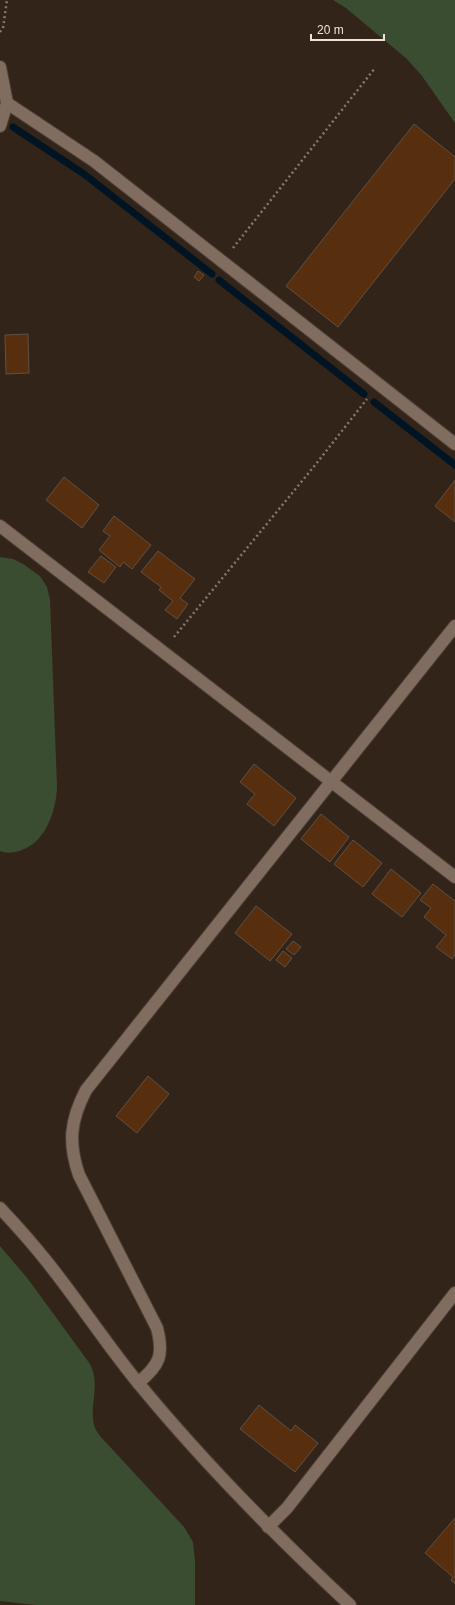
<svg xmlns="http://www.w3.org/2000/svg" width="455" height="1605" font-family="Arial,sans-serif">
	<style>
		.green { fill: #3b4d30 }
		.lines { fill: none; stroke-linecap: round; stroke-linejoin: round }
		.stream { stroke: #001423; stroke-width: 7 }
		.building { fill: #572f0f; stroke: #615043 }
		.minor-casing { stroke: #4d4038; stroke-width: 14 }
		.path { stroke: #85786e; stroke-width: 2.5; stroke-dasharray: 2 3; stroke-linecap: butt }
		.minor { stroke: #806d60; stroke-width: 12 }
	</style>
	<rect width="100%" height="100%" fill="#332419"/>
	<g class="green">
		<path d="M333,0H455V123L422,76L407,59L346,8Z"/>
		<path d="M0,557L13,559L23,564L40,576L47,587L50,600L57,787C56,813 44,847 15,852C10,853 5,853 0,851Z"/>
		<path d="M0,1246L28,1279L90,1364C101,1387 89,1403 94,1425C95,1429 98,1433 100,1436L184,1527L193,1542L195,1562V1605H36L0,1601Z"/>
	</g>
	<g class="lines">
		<g class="stream">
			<path d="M13,127L84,174L212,274"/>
			<path d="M219,280L364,394"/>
			<path d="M374,402L455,465"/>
		</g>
	</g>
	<g class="building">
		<path d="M414,124L455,157V179L338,327L286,286Z"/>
		<path d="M198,271L204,275L199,281L194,277Z"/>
		<path d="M28,334L29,373L6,374L5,335Z"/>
		<path d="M64,477L99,505L82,528L46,500Z"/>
		<path d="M455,480V522L435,506Z"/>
		<path d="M114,516L151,545L132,569L123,562L120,567L99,550L110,536L103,531Z"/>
		<path d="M158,551L195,579L180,598L188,604L177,619L165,610L173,601L159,590L161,587L141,572Z"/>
		<path d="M101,556L116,567L104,583L88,572Z"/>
		<path d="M254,764L296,798L274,826L247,804L255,794L240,782Z"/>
		<path d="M321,814L349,837L330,862L301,839Z"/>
		<path d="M353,840L382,863L363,887L334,864Z"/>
		<path d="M391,869L421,893L402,917L372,894Z"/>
		<path d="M433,884L455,901V954L452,959L436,947L446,935L424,917L431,908L420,900Z"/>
		<path d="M256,906L292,934L270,961L235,933Z"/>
		<path d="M293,941L301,947L294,955L286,949Z"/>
		<path d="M283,951L292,958L285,967L276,960Z"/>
		<path d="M148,1076L169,1094L137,1133L116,1116Z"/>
		<path d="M259,1405L291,1431L295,1425L318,1443L295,1472L240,1429Z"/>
		<path d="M455,1518V1584L451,1580L453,1577L425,1553Z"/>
	</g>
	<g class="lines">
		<defs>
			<g id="minor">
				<path d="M0,67L7,103L0,126"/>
				<path d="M7,103L94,161L455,444"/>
				<path d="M0,526L455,877"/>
				<path d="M0,1208C17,1226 33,1244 48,1263C79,1302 107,1345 139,1384C204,1463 275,1535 350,1605"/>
				<path d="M138,1383C160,1365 164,1355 157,1328L79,1175C68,1143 70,1121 86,1090L455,626"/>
				<path d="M268,1527L287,1508L455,1293"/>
			</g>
		</defs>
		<use href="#minor" class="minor-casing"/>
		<g class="path">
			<path d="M0,32L3,28L7,0"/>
			<path d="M233,248L375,68"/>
			<path d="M174,637L316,464L367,399"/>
		</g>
		<use href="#minor" class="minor"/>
	</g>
	<path d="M311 34v6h73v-6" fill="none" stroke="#ede3db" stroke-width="2"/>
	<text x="317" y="34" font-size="12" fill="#ede3db" stroke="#332419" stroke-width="3" paint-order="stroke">20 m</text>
</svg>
